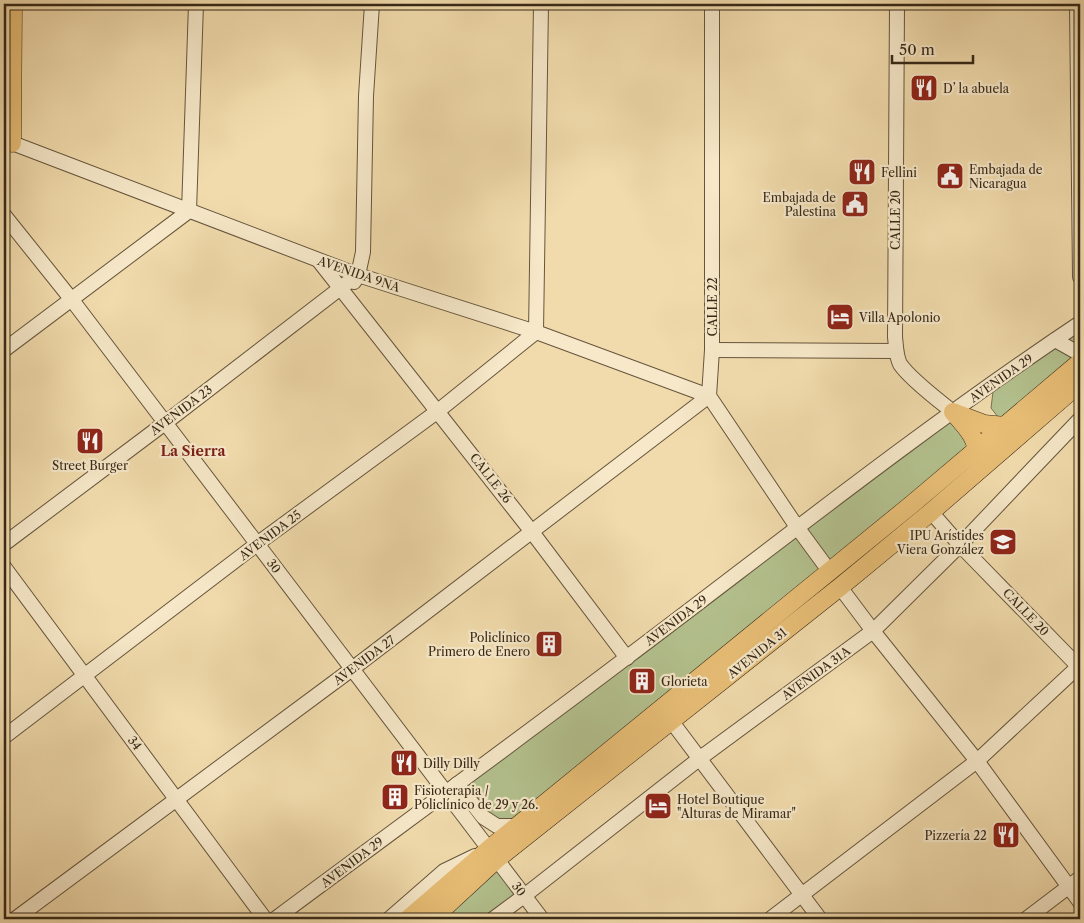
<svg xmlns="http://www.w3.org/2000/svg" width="1084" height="923" font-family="'Libre Caslon Text',serif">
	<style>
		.green { fill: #b3c18e; stroke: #757452 }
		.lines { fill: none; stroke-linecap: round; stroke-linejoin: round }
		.minor-casing { stroke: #66553c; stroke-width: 16 }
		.major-casing { stroke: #372817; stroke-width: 19 }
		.minor { stroke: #f6e8c9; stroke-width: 14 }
		.major { stroke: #e8be76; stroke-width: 18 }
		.labels { text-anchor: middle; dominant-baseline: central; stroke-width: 4.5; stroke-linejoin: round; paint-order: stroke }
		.poi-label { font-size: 12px; fill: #372817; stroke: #f6e8c9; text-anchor: start }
		.street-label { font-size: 12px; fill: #372817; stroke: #f6e8c9 }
		.neighbourhood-label { font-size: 14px; font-weight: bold; fill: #7a1f14; stroke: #f6e8c9 }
	</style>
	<rect width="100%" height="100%" fill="#f1dbac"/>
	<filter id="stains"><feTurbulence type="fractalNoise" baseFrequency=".004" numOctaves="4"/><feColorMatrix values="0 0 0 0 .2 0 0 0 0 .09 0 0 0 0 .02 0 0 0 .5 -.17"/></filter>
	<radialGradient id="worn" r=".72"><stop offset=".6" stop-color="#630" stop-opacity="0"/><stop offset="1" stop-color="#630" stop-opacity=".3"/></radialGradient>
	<g class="green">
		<path d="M1080,323V362L1005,426L991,408L994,384Z"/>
		<path d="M953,412L978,449L517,826L495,818L457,784Z"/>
		<path d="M497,859L524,896L493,919H432Z"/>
	</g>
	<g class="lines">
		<defs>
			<g id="minor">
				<path d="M712,4V350L709,396L797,527L830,572"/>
				<path d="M897,4L895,337C896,345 896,356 900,364C910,379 938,400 953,412"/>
				<path d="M1077,4L1080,277"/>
				<path d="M12,143L358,275L536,332L709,396"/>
				<path d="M4,215L72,300L542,919"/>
				<path d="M319,261L532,532L627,658"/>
				<path d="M354,282L358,275L363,252L366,96L372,4"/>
				<path d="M1055,340L1080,354"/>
				<path d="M4,350L189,211L196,4"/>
				<path d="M712,350L896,351"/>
				<path d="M931,512L960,545L1080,668"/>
				<path d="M4,544L165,423L347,283"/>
				<path d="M4,567L265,919"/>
				<path d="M840,587L873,631L977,761L1080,902"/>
				<path d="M672,722L820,919"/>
				<path d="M4,737L257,544L438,411L536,332L541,4"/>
				<path d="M457,784L483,817L497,826H517"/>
				<path d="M15,919L352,669L709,396"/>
				<path d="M275,919C392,832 510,746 626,658C776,545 924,427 1080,323"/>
				<path d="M389,919L444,871L475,856"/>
				<path d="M493,919L524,896L699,759L873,631L960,545L1080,419"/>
				<path d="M770,919L977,761L1080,665"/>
				<path d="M1026,919L1080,878"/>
			</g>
			<g id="major">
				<path d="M12,143L13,4"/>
				<path d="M953,412C965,426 979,439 977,458"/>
				<path d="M955,413L984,424L1005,426"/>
				<path d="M408,919L489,849L911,505L1080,362"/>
				<path d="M432,919L497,859L840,587L931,512L1080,383"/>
			</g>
		</defs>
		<use href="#minor" class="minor-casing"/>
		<use href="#major" class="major-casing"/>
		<use href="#minor" class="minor"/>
		<use href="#major" class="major"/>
	</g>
	<defs>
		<symbol id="restaurant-square" viewBox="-11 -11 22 22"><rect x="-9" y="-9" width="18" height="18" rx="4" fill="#8f2418" stroke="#f6e8c9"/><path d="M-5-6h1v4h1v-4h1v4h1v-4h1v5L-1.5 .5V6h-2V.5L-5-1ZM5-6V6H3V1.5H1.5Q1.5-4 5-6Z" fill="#fff"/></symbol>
		<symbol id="civic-square" viewBox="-11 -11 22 22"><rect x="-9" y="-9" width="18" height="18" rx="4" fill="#8f2418" stroke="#f6e8c9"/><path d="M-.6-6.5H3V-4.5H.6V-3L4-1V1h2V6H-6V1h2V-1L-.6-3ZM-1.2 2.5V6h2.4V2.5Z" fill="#fff"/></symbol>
		<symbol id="hotel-square" viewBox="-11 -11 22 22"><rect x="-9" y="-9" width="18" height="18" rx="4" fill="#8f2418" stroke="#f6e8c9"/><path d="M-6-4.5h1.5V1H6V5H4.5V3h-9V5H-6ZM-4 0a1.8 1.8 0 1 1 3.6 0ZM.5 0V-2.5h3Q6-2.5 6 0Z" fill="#fff"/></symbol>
		<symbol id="school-square" viewBox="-11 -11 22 22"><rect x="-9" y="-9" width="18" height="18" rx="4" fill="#8f2418" stroke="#f6e8c9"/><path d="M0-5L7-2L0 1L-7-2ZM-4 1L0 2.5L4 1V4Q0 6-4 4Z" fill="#fff"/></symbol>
		<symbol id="building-square" viewBox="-11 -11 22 22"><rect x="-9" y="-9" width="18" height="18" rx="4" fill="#8f2418" stroke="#f6e8c9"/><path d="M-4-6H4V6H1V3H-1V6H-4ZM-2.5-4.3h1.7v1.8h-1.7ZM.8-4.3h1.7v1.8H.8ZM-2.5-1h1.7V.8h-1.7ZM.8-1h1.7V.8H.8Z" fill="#fff"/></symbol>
	</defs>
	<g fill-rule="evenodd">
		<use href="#restaurant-square" x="908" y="72" width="32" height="32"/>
		<use href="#restaurant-square" x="846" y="156" width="32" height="32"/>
		<use href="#civic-square" x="934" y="160" width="32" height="32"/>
		<use href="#civic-square" x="839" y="188" width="32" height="32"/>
		<use href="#hotel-square" x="824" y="301" width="32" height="32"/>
		<use href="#restaurant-square" x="74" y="425" width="32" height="32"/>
		<use href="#school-square" x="987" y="526" width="32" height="32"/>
		<use href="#building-square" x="533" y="628" width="32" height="32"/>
		<use href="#building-square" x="626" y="665" width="32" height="32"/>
		<use href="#restaurant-square" x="388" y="747" width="32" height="32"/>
		<use href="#building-square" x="379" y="781" width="32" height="32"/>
		<use href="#hotel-square" x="642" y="790" width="32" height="32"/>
		<use href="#restaurant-square" x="990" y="819" width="32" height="32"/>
	</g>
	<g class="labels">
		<g class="poi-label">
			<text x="943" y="88">D’ la abuela</text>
			<text x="969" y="169">Embajada de<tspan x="969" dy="14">Nicaragua</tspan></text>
			<text x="881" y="172">Fellini</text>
			<text x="836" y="197" text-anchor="end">Embajada de<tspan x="836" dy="14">Palestina</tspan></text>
			<text x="859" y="317">Villa Apolonio</text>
			<text x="90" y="465" text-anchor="middle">Street Burger</text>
			<text x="984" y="535" text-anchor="end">IPU Arístides<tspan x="984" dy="14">Viera González</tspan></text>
			<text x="530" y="637" text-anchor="end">Policlínico<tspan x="530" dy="14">Primero de Enero</tspan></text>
			<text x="661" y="681">Glorieta</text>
			<text x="423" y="763">Dilly Dilly</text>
			<text x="414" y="790">Fisioterapia /<tspan x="414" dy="14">Policlínico de 29 y 26.</tspan></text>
			<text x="677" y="799">Hotel Boutique<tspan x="677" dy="14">"Alturas de Miramar"</tspan></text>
			<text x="987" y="835" text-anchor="end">Pizzería 22</text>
		</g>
		<g class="street-label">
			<text transform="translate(895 220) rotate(-90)">CALLE 20</text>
			<text transform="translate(359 274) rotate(19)">AVENIDA 9NA</text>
			<text transform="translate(712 307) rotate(-90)">CALLE 22</text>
			<text transform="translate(1001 378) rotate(-35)">AVENIDA 29</text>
			<text transform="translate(181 410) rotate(-37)">AVENIDA 23</text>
			<text transform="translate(491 478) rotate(52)">CALLE 26</text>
			<text transform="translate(270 535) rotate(-37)">AVENIDA 25</text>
			<text transform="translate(274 566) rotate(53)">30</text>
			<text transform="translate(1026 612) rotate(46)">CALLE 20</text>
			<text transform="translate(676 620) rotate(-37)">AVENIDA 29</text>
			<text transform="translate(757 653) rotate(-39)">AVENIDA 31</text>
			<text transform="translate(364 660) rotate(-37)">AVENIDA 27</text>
			<text transform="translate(816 673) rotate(-36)">AVENIDA 31A</text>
			<text transform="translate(135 743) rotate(53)">34</text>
			<text transform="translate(352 862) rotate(-37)">AVENIDA 29</text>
			<text transform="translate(519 889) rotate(53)">30</text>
		</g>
		<g class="neighbourhood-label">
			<text x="193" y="451">La Sierra</text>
		</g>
	</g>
	<rect width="1084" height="923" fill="none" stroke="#f1dbac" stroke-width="20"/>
	<rect x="5" y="5" width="1074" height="913" fill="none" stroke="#372817" stroke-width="2.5"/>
	<rect x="10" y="10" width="1064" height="903" fill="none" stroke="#372817"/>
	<path d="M892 55v8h81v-8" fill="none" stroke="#372817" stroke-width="2.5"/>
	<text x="899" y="55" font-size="15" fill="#372817" stroke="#f6e8c9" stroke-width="4" paint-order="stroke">50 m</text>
	<rect width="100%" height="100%" filter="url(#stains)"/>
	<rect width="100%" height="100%" fill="url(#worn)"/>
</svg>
